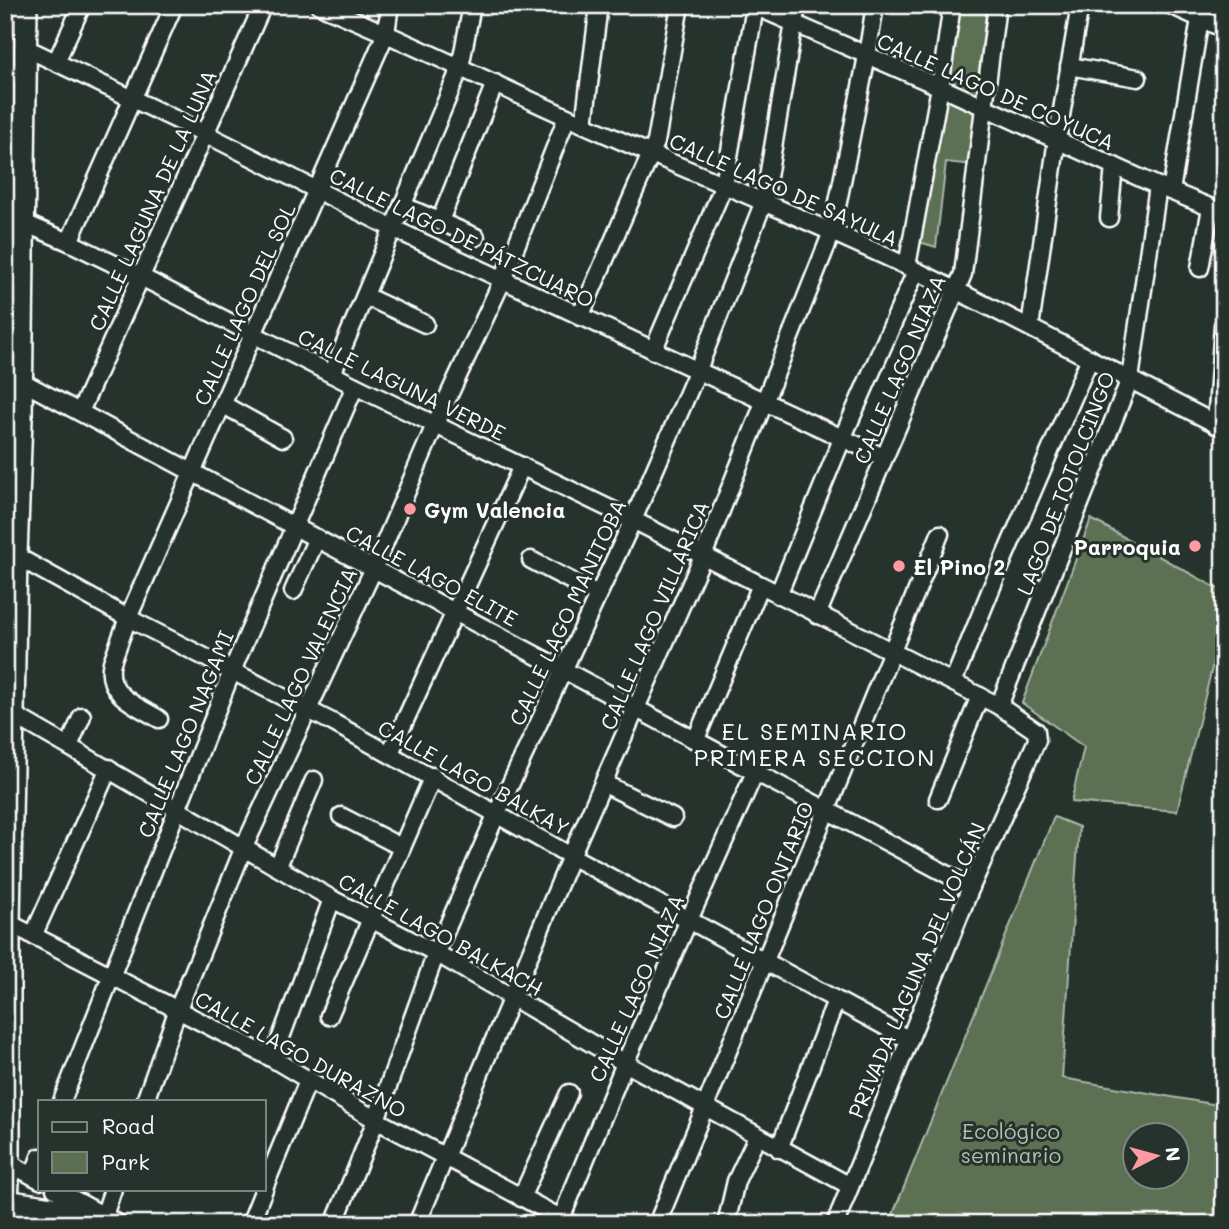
<svg xmlns="http://www.w3.org/2000/svg" width="1229" height="1229" font-family="Mali,sans-serif">
	<style>
		.green { fill: #5b7053; stroke: #adb8a9; stroke-width: 2; fill-rule: evenodd }
		.lines { fill: none; stroke-linecap: round; stroke-linejoin: round }
		.minor-casing { stroke: #fff; stroke-width: 21 }
		.major-casing { stroke: #fff; stroke-width: 26 }
		.minor { stroke: #26332d; stroke-width: 16 }
		.major { stroke: #26332d; stroke-width: 21 }
		.poi-dot { fill: #ff9aa2; stroke: #26332d; stroke-width: 2.5 }
		.labels { text-anchor: middle; dominant-baseline: central; stroke-width: 6; stroke-linejoin: round; paint-order: stroke }
		.street-label { font-size: 21px; fill: #fff; stroke: #26332d }
		.poi-label { font-size: 21px; font-weight: bold; fill: #fff; stroke: #26332d; text-anchor: start }
		.park-label { font-size: 21px; fill: #b5bfb2; stroke: #26332d }
		.neighbourhood-label { font-size: 23px; letter-spacing: 2px; fill: #fff; stroke: #26332d }
	</style>
	<rect width="100%" height="100%" fill="#26332d"/>
	<filter id="ink" filterUnits="userSpaceOnUse"><feTurbulence type="fractalNoise" baseFrequency=".0143" numOctaves="2"/><feDisplacementMap in="SourceGraphic" scale="14" xChannelSelector="R" yChannelSelector="G"/><feConvolveMatrix kernelMatrix="1 2 1 2 8 2 1 2 1" color-interpolation-filters="sRGB"/></filter>
	<g filter="url(#ink)">
		<g class="green">
			<path d="M959,5H987L976,98L947,84Z"/>
			<path d="M939,96L979,115L973,165L946,162L936,247L916,241Z"/>
			<path d="M1091,519L1224,592V619L1177,811L1071,802L1084,747L1022,703Z"/>
			<path d="M1054,817L1079,827L1062,1078L1224,1106V1224H889ZM1134,1134H1176V1176H1134Z"/>
		</g>
		<g class="lines">
			<defs>
				<g id="minor">
					<path d="M319,5C402,39 483,79 565,116C678,167 792,212 904,265C1012,316 1117,374 1224,428"/>
					<path d="M752,5L940,87L1158,186L1224,213"/>
					<path d="M1170,5L1224,29"/>
					<path d="M26,48L204,133L394,229L883,457"/>
					<path d="M56,62L82,5"/>
					<path d="M1069,66L1138,78"/>
					<path d="M5,70L25,78"/>
					<path d="M584,124L599,5"/>
					<path d="M1171,191L1200,19"/>
					<path d="M404,206L476,237"/>
					<path d="M1109,218L1114,166"/>
					<path d="M440,221L495,83"/>
					<path d="M24,223L69,242L141,277L355,386L633,520L999,706L1036,731L1037,740L971,887L835,1224"/>
					<path d="M69,242L174,5"/>
					<path d="M5,257L23,266"/>
					<path d="M907,266L940,87L952,5"/>
					<path d="M1200,268L1211,208"/>
					<path d="M365,296L425,324"/>
					<path d="M580,317L656,142L680,5"/>
					<path d="M1030,327L1057,139L1080,5"/>
					<path d="M653,351L724,185L755,7"/>
					<path d="M332,374L460,68L472,5"/>
					<path d="M21,381L971,887"/>
					<path d="M222,404L283,438"/>
					<path d="M80,412L263,5"/>
					<path d="M1216,425L1223,325"/>
					<path d="M16,556L128,618L332,722L571,856L908,1039"/>
					<path d="M531,560L598,595"/>
					<path d="M293,591L317,538"/>
					<path d="M778,595L842,439L916,271"/>
					<path d="M817,615L963,274L997,5"/>
					<path d="M953,682L998,572L1090,358"/>
					<path d="M999,706L1130,379L1158,186"/>
					<path d="M14,715L332,899L436,953L625,1063L850,1186"/>
					<path d="M159,719C136,705 104,694 112,662L128,618L192,473L386,33L390,5"/>
					<path d="M696,739L760,587"/>
					<path d="M69,746L82,716"/>
					<path d="M390,753L522,466"/>
					<path d="M605,784L673,818"/>
					<path d="M938,799L980,696"/>
					<path d="M341,816L401,847"/>
					<path d="M278,866L314,780"/>
					<path d="M9,923L273,1059L376,1120L572,1224"/>
					<path d="M33,936L109,768"/>
					<path d="M329,1016L433,776"/>
					<path d="M273,1059L332,899"/>
					<path d="M62,1101L232,671L355,386"/>
					<path d="M145,1101L178,1009L244,847L374,568L435,425L503,279L567,117"/>
					<path d="M779,1149L836,1000"/>
					<path d="M5,1161L40,1180"/>
					<path d="M33,1176L40,1157"/>
					<path d="M264,1188L308,1081"/>
					<path d="M55,1189L119,1224"/>
					<path d="M521,1198L569,1093"/>
					<path d="M104,1216L113,1189"/>
					<path d="M250,1224L264,1189"/>
					<path d="M334,1224L376,1120L436,953L497,813L633,520L697,372L764,201L797,5"/>
					<path d="M417,1224L571,856L703,556L832,232L867,56L875,5"/>
					<path d="M559,1224L625,1063L756,770"/>
					<path d="M657,1224L940,534"/>
					<path d="M726,1224L736,1181L757,1137"/>
				</g>
				<g id="major">
					<path d="M5,1201L104,1216"/>
					<path d="M7,1201L9,1162V923L16,556L21,419L26,5"/>
				</g>
			</defs>
			<use href="#minor" class="minor-casing"/>
			<use href="#major" class="major-casing"/>
			<use href="#minor" class="minor"/>
			<use href="#major" class="major"/>
		</g>
	</g>
	<g class="poi-dot">
		<circle cx="410" cy="509" r="7"/>
		<circle cx="1195" cy="546" r="7"/>
		<circle cx="899" cy="566" r="7"/>
	</g>
	<g class="labels">
		<g class="street-label">
			<text transform="translate(996 91) rotate(24)">CALLE LAGO DE COYUCA</text>
			<text transform="translate(784 189) rotate(24)">CALLE LAGO DE SAYULA</text>
			<text transform="translate(152 200) rotate(-66)">CALLE LAGUNA DE LA LUNA</text>
			<text transform="translate(462 237) rotate(26)">CALLE LAGO DE PÁTZCUARO</text>
			<text transform="translate(244 304) rotate(-66)">CALLE LAGO DEL SOL</text>
			<text transform="translate(899 369) rotate(-67)">CALLE LAGO NIAZA</text>
			<text transform="translate(402 384) rotate(26)">CALLE LAGUNA VERDE</text>
			<text transform="translate(1065 483) rotate(-69)">LAGO DE TOTOLCINGO</text>
			<text transform="translate(432 575) rotate(28)">CALLE LAGO ELITE</text>
			<text transform="translate(567 612) rotate(-65)">CALLE LAGO MANITOBA</text>
			<text transform="translate(654 615) rotate(-67)">CALLE LAGO VILLARICA</text>
			<text transform="translate(300 676) rotate(-65)">CALLE LAGO VALENCIA</text>
			<text transform="translate(185 734) rotate(-68)">CALLE LAGO NAGAMI</text>
			<text transform="translate(474 777) rotate(29)">CALLE LAGO BALKAY</text>
			<text transform="translate(763 910) rotate(-68)">CALLE LAGO ONTARIO</text>
			<text transform="translate(441 934) rotate(29)">CALLE LAGO BALKACH</text>
			<text transform="translate(916 970) rotate(-67)">PRIVADA LAGUNA DEL VOLCÁN</text>
			<text transform="translate(636 988) rotate(-66)">CALLE LAGO NIAZA</text>
			<text transform="translate(301 1054) rotate(29)">CALLE LAGO DURAZNO</text>
		</g>
		<g class="poi-label">
			<text x="424" y="509">Gym Valencia</text>
			<text x="1181" y="546" text-anchor="end">Parroquia</text>
			<text x="913" y="566">El Pino 2</text>
		</g>
		<g class="park-label">
			<text x="1011" y="1130">Ecológico<tspan x="1011" dy="24">seminario</tspan></text>
		</g>
		<g class="neighbourhood-label">
			<text x="815" y="731">EL SEMINARIO<tspan x="815" dy="26">PRIMERA SECCION</tspan></text>
		</g>
	</g>
	<rect width="1229" height="1229" fill="none" stroke="#26332d" stroke-width="28"/>
	<rect x="14" y="14" width="1201" height="1201" fill="none" stroke="#fff" stroke-width="2.5" filter="url(#ink)"/>
	<rect x="38" y="1100" width="228" height="91" fill="#26332d" stroke="#7d8581" stroke-width="2"/>
	<rect x="52" y="1122" width="35" height="10" fill="#26332d" stroke="#7d8581" stroke-width="2"/>
	<text x="102" y="1134" font-size="21" fill="#ffffff">Road</text>
	<rect x="52" y="1152" width="35" height="21" fill="#5b7053" stroke="#7d8581" stroke-width="2"/>
	<text x="102" y="1170" font-size="21" fill="#ffffff">Park</text>
	<g transform="translate(1156 1156) rotate(84)"><circle r="33" fill="#26332d" stroke="#7d8581" stroke-width="2"/>
	<path d="M0-5L12 26L0 18L-12 26Z" fill="#ff9aa2"/>
	<text y="-10" font-size="19" font-weight="bold" text-anchor="middle" fill="#ffffff">N</text>
	</g>
</svg>
